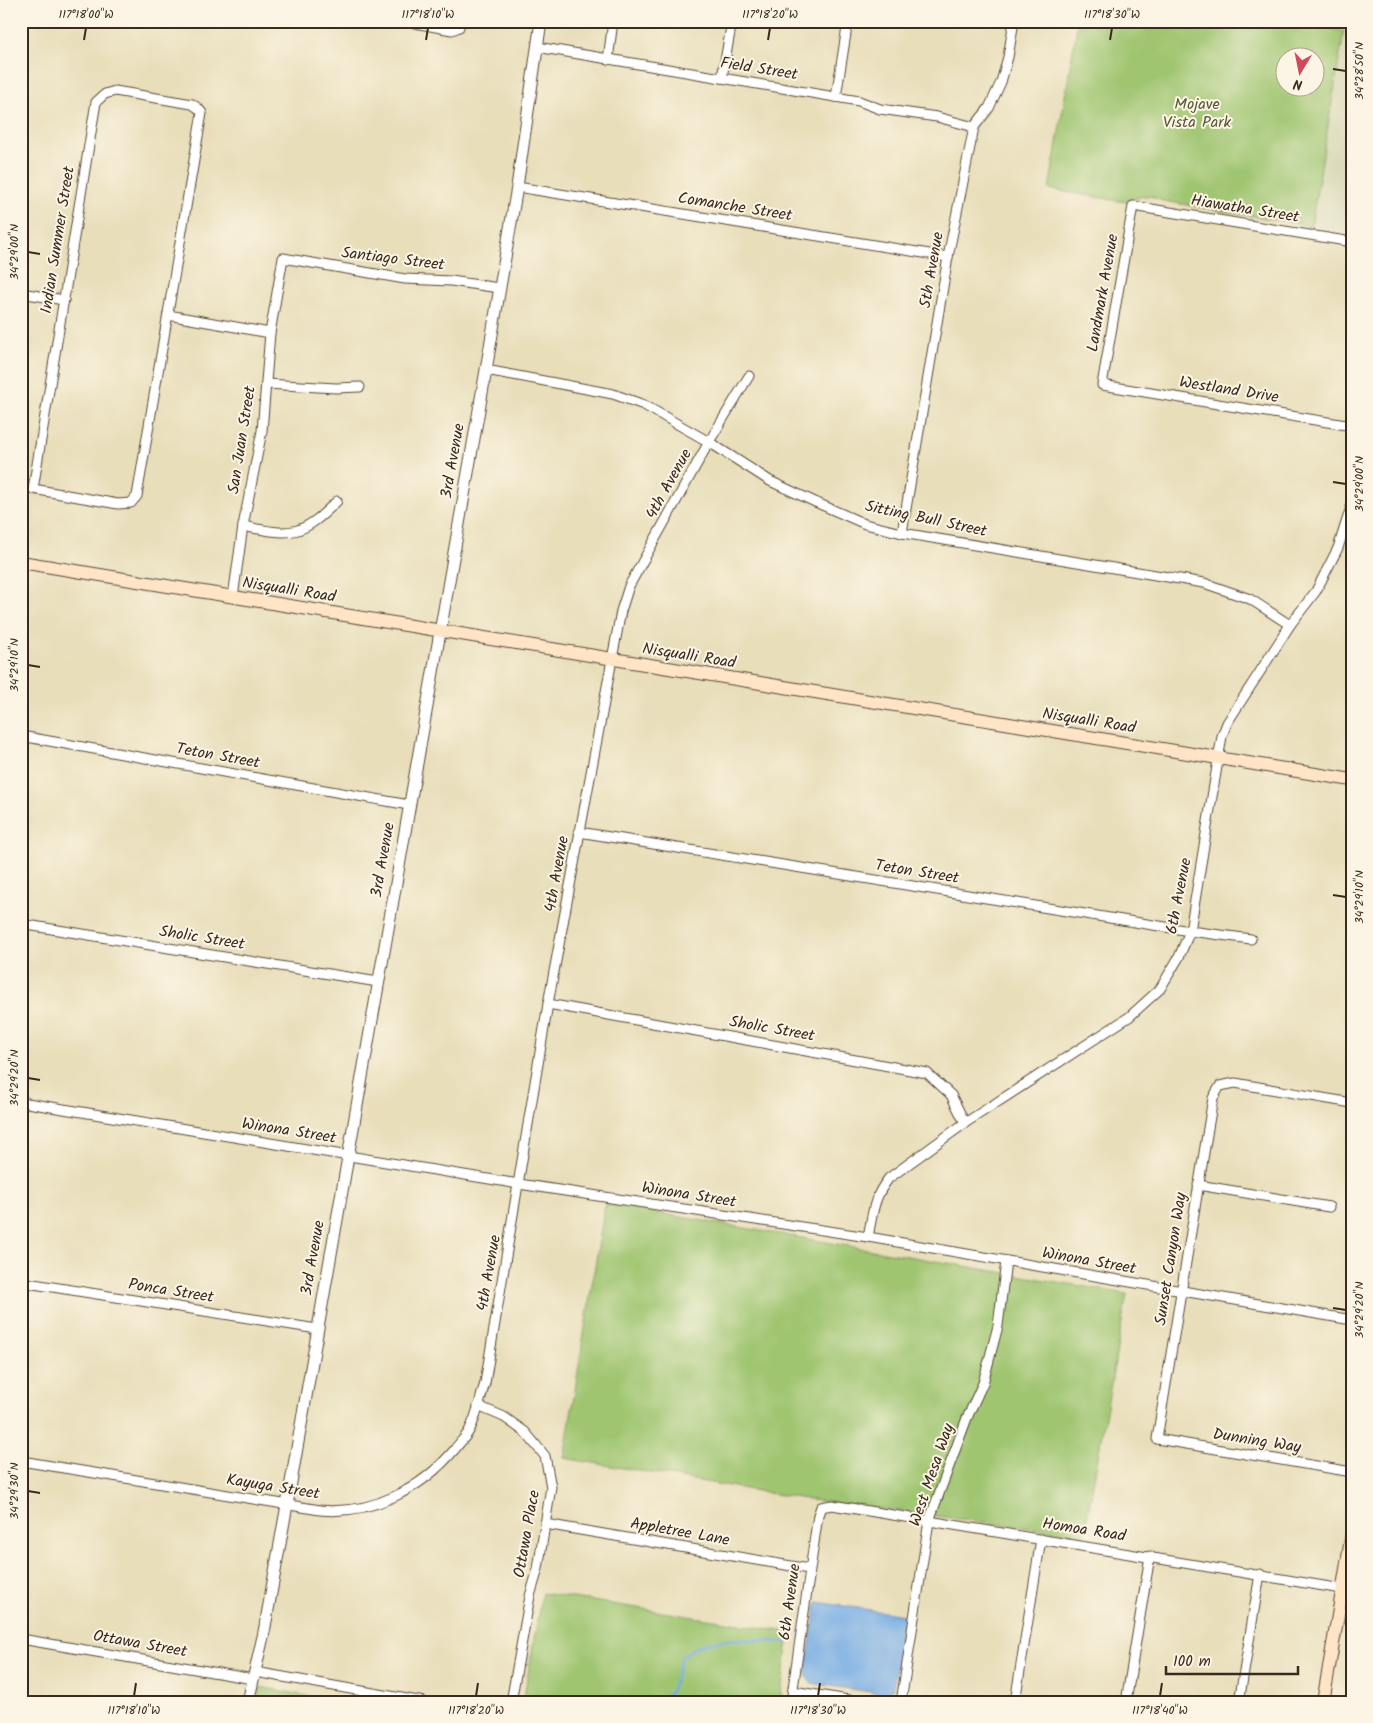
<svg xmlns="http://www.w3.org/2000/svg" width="1373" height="1723" font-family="Kalam,sans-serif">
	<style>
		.built { fill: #d7d7b6 }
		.green { fill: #9fc570; stroke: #6d7847; fill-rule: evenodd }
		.water { fill: #76ace4; stroke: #586b81 }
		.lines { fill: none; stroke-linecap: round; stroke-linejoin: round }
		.stream { stroke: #76ace4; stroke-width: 2.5 }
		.minor-casing { stroke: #554535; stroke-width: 11 }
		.tertiary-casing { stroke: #554535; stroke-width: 13 }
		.secondary-casing { stroke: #554535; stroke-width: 14 }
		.minor { stroke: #fff; stroke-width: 9 }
		.tertiary { stroke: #fff; stroke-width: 11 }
		.secondary { stroke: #ffe4c6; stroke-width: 12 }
		.ticks { fill: none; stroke: #3b2a1e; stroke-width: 2 }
		.labels { text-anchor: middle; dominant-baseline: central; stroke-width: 4; stroke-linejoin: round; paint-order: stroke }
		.street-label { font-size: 16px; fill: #3b2a1e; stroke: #fcf5e5 }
		.park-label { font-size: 16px; fill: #595837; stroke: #fcf5e5 }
		.neatline { fill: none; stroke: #3b2a1e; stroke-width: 2 }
		.ticks-label { font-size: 12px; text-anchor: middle; fill: #3b2a1e }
	</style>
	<rect width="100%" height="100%" fill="#fcf5e5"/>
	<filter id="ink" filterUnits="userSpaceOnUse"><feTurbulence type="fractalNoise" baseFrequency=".02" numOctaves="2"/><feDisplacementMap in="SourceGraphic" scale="10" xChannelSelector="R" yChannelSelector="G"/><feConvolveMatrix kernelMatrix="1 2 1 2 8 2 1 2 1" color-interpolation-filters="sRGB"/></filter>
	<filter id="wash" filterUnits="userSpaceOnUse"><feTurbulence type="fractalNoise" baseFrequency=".0096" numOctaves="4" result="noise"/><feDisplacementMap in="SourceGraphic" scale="20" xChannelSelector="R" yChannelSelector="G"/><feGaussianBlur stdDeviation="1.12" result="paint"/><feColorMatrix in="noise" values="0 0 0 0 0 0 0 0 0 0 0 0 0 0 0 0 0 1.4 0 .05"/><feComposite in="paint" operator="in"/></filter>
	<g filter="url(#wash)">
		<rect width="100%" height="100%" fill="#e8deba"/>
		<path class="built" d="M1344,31L1352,32V232L1311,226Z"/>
		<g class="green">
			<path d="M1078,21H1286L1344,31L1311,226L1163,201L1150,196H1143L1125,202L1049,189ZM1286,58H1316V88H1286Z"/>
			<path d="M605,1204L1127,1294L1084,1535L811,1500L564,1458Z"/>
			<path d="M542,1593L789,1632L780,1702H523Z"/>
			<path d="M260,1687L339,1702H258Z"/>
		</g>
		<path class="water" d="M817,1602L904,1615L893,1688L883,1694L811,1683L805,1673Z"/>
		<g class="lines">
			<path class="stream" d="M658,1702L671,1692L682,1657C709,1632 755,1640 788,1643"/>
		</g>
	</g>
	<g filter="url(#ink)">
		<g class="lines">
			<defs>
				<g id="minor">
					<path d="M404,21L452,30L459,27L460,21"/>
					<path d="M537,47L859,101L880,109L937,117L974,127"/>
					<path d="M608,60L613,21"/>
					<path d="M722,78L732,21"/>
					<path d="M115,91L192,104L198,108L202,113L137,496L131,503L118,504L33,489L96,102L105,94Z"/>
					<path d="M836,97L848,21"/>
					<path d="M517,187L948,257"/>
					<path d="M1352,242L1133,206L1102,385L1352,426"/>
					<path d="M21,293L64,300"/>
					<path d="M168,315L270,333"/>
					<path d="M486,370L613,394L644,405L709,442L770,481L815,502L865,524L902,533L1204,583L1250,599L1290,625"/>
					<path d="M266,384L336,388L360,387"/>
					<path d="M243,526C292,536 301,537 337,501"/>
					<path d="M902,533L948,257L974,127L989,108L1001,82L1008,57L1014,21"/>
					<path d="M233,597L243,526L262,431L270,333L283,258L405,279L451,281L499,288"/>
					<path d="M21,736L409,805"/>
					<path d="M579,832L1190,931L1251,939"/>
					<path d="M21,924L378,982"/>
					<path d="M548,1004L927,1073L951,1095L965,1123"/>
					<path d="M21,1102L519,1184L868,1237L1352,1320"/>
					<path d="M1352,1103L1235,1083L1220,1086L1213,1098L1157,1439L1352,1472"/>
					<path d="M1198,1185L1329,1207"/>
					<path d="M868,1237C873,1212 873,1198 889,1178L965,1123L1129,1017L1160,989L1179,957L1190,931L1222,736L1227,723L1290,625L1316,591L1338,548L1352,504"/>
					<path d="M21,1282L317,1329"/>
					<path d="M478,1406L504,1417L525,1432L545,1456L551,1487L538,1569L530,1596L511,1702"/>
					<path d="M21,1461L320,1510C372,1515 422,1489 455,1449C459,1443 466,1437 469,1431C477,1417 480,1399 485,1383L548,1004L621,611L629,586L709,442L749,376"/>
					<path d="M545,1524L809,1569"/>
					<path d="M21,1639L253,1679"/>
					<path d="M255,1672L424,1702"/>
					<path d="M793,1691L861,1702"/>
					<path d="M791,1702L818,1515L821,1507L832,1505L1342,1589"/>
					<path d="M901,1702L929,1521L967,1418L983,1383L998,1326L1006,1261"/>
					<path d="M1015,1702L1041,1539"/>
					<path d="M1126,1702L1150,1556"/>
					<path d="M1239,1702L1260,1574"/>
				</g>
				<path id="tertiary" d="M248,1702L264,1632L287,1505L486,370L517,187L541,21"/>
				<g id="secondary">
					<path d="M21,562L1352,780"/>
					<path d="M1323,1702L1352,1534"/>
				</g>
			</defs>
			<use href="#minor" class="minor-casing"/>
			<use href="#tertiary" class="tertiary-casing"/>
			<use href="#secondary" class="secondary-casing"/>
			<use href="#minor" class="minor"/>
			<use href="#tertiary" class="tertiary"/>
			<use href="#secondary" class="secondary"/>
		</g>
	</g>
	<path class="ticks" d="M84,40L86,28M426,40L428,28M768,40L770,28M1110,40L1112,28M1333,69L1346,71M28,252L40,254M1333,482L1346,484M28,665L40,667M1333,895L1346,897M28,1078L40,1080M1333,1308L1346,1310M28,1491L40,1493M134,1696L136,1683M476,1696L478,1683M818,1696L820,1683M1160,1696L1162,1683"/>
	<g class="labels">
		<g class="street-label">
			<text transform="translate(759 69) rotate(9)">Field Street</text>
			<text transform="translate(735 207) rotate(9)">Comanche Street</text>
			<text transform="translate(1245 209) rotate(9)">Hiawatha Street</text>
			<text transform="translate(58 240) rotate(-81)">Indian Summer Street</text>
			<text transform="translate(393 259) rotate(7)">Santiago Street</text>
			<text transform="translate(932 270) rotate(-80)">5th Avenue</text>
			<text transform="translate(1103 293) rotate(-80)">Landmark Avenue</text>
			<text transform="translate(1229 390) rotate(9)">Westland Drive</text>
			<text transform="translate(242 440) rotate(-81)">San Juan Street</text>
			<text transform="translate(453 461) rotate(-80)">3rd Avenue</text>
			<text transform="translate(669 484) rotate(-61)">4th Avenue</text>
			<text transform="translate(926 519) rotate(12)">Sitting Bull Street</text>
			<text transform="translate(289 590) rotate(9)">Nisqualli Road</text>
			<text transform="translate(689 656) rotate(9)">Nisqualli Road</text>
			<text transform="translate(1089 721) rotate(9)">Nisqualli Road</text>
			<text transform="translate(218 756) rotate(10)">Teton Street</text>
			<text transform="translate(383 860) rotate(-80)">3rd Avenue</text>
			<text transform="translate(917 872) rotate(9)">Teton Street</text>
			<text transform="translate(557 874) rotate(-80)">4th Avenue</text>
			<text transform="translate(1179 896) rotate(-79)">6th Avenue</text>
			<text transform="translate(202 938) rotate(9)">Sholic Street</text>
			<text transform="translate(772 1029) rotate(10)">Sholic Street</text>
			<text transform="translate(289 1131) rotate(9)">Winona Street</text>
			<text transform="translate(689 1195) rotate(9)">Winona Street</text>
			<text transform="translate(313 1258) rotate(-80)">3rd Avenue</text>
			<text transform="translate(1171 1259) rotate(-81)">Sunset Canyon Way</text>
			<text transform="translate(1089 1261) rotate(10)">Winona Street</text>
			<text transform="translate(489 1273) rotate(-80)">4th Avenue</text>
			<text transform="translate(171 1291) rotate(9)">Ponca Street</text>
			<text transform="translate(1257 1441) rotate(9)">Dunning Way</text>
			<text transform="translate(932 1475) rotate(-71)">West Mesa Way</text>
			<text transform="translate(273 1487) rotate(9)">Kayuga Street</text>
			<text transform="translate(1084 1530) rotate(9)">Homoa Road</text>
			<text transform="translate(680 1532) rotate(10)">Appletree Lane</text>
			<text transform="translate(527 1534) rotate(-80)">Ottawa Place</text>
			<text transform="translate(790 1602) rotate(-82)">6th Avenue</text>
			<text transform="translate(140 1644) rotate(10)">Ottawa Street</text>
		</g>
		<g class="park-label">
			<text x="1197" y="104">Mojave<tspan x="1197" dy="18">Vista Park</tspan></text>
		</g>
	</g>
	<rect width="1373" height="1723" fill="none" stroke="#fcf5e5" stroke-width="55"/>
	<g transform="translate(1300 72) rotate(190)"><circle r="24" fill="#fcf5e5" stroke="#afa495"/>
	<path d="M0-4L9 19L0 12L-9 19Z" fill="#d1495b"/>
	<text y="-8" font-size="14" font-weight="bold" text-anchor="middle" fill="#3b2a1e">N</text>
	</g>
	<path d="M1166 1666v8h132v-8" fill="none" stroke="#3b2a1e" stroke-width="2.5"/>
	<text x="1173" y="1666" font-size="15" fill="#3b2a1e" stroke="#fcf5e5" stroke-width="4" paint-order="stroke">100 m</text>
	<rect x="28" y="28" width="1318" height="1668" class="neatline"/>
	<g class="ticks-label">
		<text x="86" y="18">117°18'00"W</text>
		<text x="428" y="18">117°18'10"W</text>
		<text x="770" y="18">117°18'20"W</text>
		<text x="1112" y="18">117°18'30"W</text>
		<text transform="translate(1359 71) rotate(-90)" y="4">34°28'50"N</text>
		<text transform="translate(14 252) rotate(-90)" y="4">34°29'00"N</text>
		<text transform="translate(1359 484) rotate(-90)" y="4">34°29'00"N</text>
		<text transform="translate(14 665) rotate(-90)" y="4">34°29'10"N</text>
		<text transform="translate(1359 897) rotate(-90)" y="4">34°29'10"N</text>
		<text transform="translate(14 1078) rotate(-90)" y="4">34°29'20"N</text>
		<text transform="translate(1359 1310) rotate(-90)" y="4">34°29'20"N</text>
		<text transform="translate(14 1491) rotate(-90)" y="4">34°29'30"N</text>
		<text x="134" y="1714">117°18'10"W</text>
		<text x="476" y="1714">117°18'20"W</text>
		<text x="818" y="1714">117°18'30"W</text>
		<text x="1160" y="1714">117°18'40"W</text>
	</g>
</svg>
